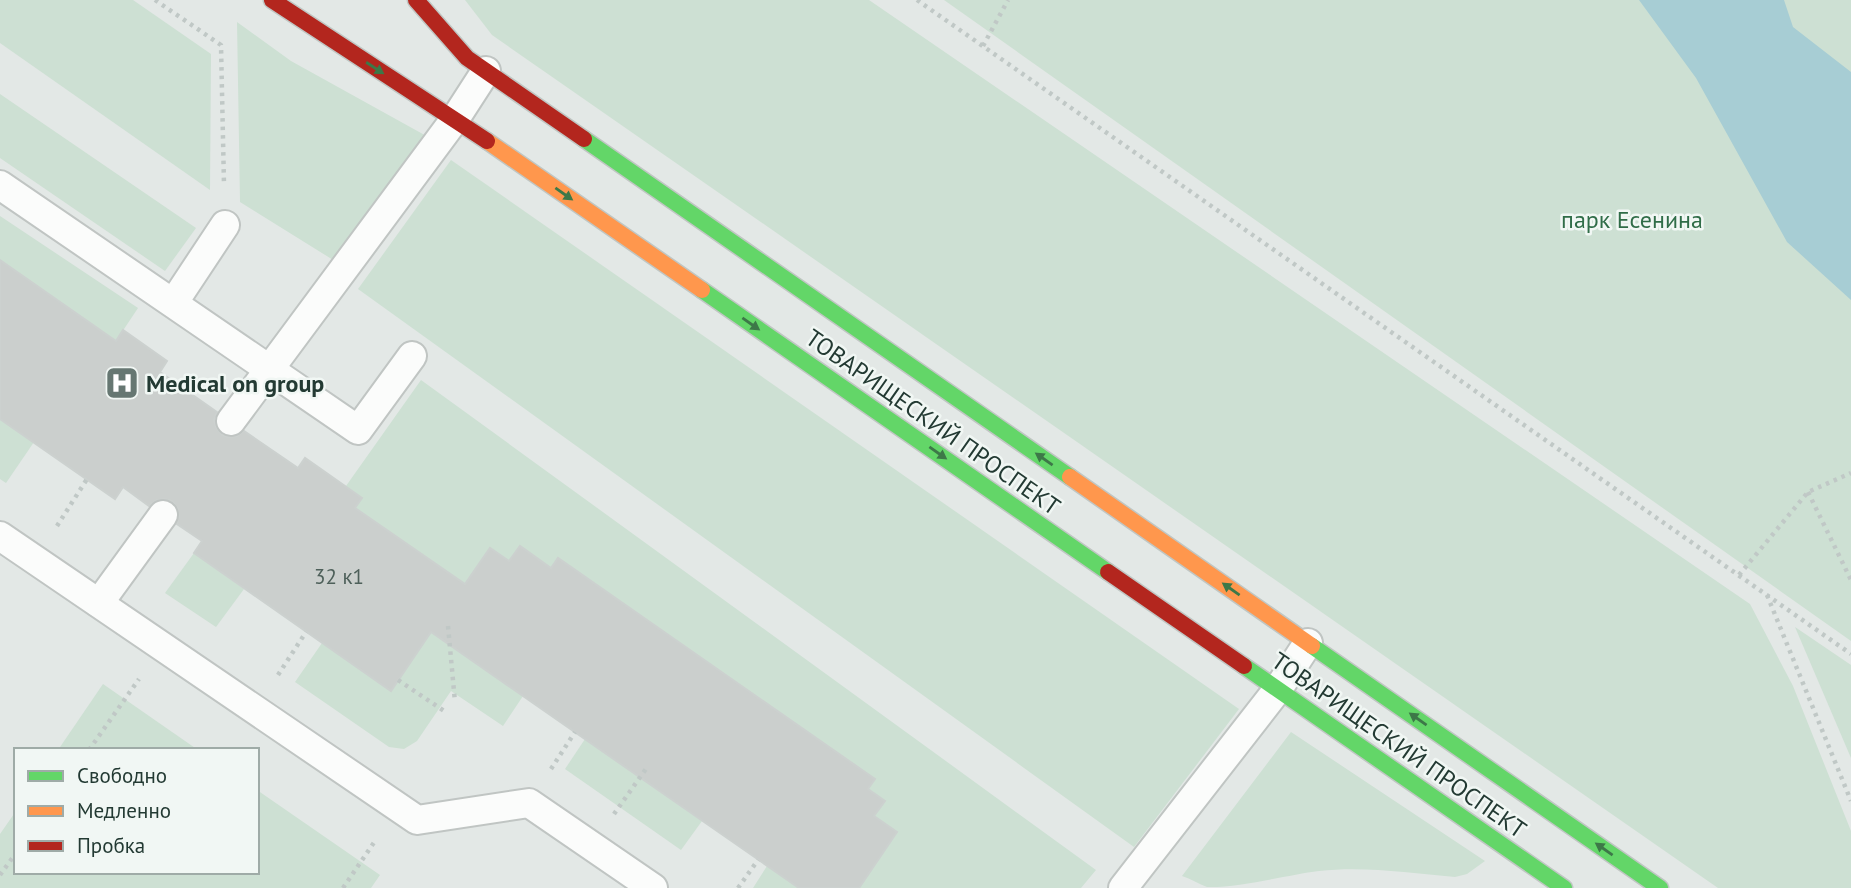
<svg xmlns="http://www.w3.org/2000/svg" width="1851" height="888" font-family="'PT Sans',sans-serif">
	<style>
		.green { fill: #cde0d3 }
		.water { fill: #a7cdd4 }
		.building { fill: #cbcfcd; stroke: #ccd1cf; stroke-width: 2 }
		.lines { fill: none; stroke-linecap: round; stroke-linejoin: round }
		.lane-casing { stroke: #c0c5c3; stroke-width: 32 }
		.fast-casing { stroke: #c0c6c3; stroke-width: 19 }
		.slow-casing { stroke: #c0c6c3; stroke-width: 19 }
		.jam-casing { stroke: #c0c6c3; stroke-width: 19 }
		.path { stroke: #c0c8c6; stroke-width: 4.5; stroke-dasharray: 3.5 5; stroke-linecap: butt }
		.lane { stroke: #fbfcfb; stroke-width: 28 }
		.fast { stroke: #63d668; stroke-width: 16 }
		.slow { stroke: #ff974d; stroke-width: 16 }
		.jam { stroke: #b3261e; stroke-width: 16 }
		.oneway { fill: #3d7848 }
		.labels { text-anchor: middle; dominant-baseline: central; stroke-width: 5; stroke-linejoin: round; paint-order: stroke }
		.number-label { font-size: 21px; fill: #4e605a }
		.park-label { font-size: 24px; fill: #306d48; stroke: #f1f7f4 }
		.poi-label { font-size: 24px; font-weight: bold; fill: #233a33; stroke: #f1f7f4; text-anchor: start }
		.street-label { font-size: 24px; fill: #233a33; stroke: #f1f7f4 }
	</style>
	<rect width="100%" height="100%" fill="#e3e8e6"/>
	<g class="green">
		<path d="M0,0H133L211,54L210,190L0,43Z"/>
		<path d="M465,0H869L1750,604L1793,686L1851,831V888H1718L492,35Z"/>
		<path d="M944,0H1851V641Z"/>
		<path d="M237,22L291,61L430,138L338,263L240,202Z"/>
		<path d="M0,94L196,228L165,271L0,158Z"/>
		<path d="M451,160L1239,709L1134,847L358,289Z"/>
		<path d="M0,216L138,308L116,341L3,262L0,265Z"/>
		<path d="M421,380L1096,870L1081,888H859L897,833L874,816L885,801L558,558L551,568L520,546L509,561L490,549L465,584L355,508L362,498L346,486Z"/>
		<path d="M0,419L34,442L6,483L0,479Z"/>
		<path d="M194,553L244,589L216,627L165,593Z"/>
		<path d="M439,620L523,696L503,726L451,691L417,741L404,749L389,747L295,682L322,643L390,690Z"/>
		<path d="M1795,627L1851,665V758Z"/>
		<path d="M103,684L198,750H58Z"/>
		<path d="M1291,732L1485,861L1467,874L1455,877C1410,873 1364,866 1319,871C1287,875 1239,888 1207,887C1199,884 1191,879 1182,876Z"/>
		<path d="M585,739L702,821L681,850L565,769Z"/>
		<path d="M257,790L380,875L371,888H0V834L16,811V872H257Z"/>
		<path d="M767,866L798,887L824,888H753Z"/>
	</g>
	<path class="water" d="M1639,0H1784L1793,27L1851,72V300L1787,242L1696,78Z"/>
	<path class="building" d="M0,260L116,341L123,330L167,361L160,372L217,412L214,420L216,427L222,435L228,437L237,436L244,431L298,468L305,458L362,498L355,508L465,584L490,548L509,561L520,546L551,568L558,558L875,779L868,789L885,801L874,816L897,832L859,888H799L431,632L391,691L194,553L202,541L177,524L179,517L178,509L172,501L165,499L157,500L149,506L123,487L115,499L0,419Z"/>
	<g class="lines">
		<defs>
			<g id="lane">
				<path d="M0,185L358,430L412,356"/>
				<path d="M174,302L225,225"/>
				<path d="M231,421L455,119L486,71"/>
				<path d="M0,536L417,820L529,803L653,888"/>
				<path d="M99,603L163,515"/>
				<path d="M1123,888L1278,689L1308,643"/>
			</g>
			<g id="fast">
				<path d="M584,139L1070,477"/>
				<path d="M702,290L1108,572"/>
				<path d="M1312,646L1660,888"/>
				<path d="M1244,666L1564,888"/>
			</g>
			<g id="slow">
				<path d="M487,141L702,290"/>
				<path d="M1070,477L1312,646"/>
			</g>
			<g id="jam">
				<path d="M272,0L487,141"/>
				<path d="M416,0L467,58L584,139"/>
				<path d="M1108,572L1244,666"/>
			</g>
		</defs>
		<use href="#lane" class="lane-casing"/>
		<use href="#fast" class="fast-casing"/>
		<use href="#slow" class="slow-casing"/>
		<use href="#jam" class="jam-casing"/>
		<g class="path">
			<path d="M155,0L221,45L224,185"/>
			<path d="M917,0L1851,654"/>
			<path d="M983,46L1008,0"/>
			<path d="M1808,492L1851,580"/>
			<path d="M57,526L87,479"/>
			<path d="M1739,575L1808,492L1851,473"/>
			<path d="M1767,595L1851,801"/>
			<path d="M448,626L455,702"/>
			<path d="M278,675L306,632"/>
			<path d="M398,680L447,713"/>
			<path d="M89,750L139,679"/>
			<path d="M551,769L575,732"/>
			<path d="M614,814L648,766"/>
			<path d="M0,875L16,853"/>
			<path d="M343,888L375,841"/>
			<path d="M738,888L758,860"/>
		</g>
		<use href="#lane" class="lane"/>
		<use href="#fast" class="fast"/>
		<use href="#slow" class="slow"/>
		<use href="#jam" class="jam"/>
	</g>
	<defs><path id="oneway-solid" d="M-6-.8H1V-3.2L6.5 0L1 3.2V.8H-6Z" transform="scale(1.75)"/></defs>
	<g class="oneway">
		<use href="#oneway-solid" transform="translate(375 68) rotate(33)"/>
		<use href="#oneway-solid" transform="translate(564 194) rotate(35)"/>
		<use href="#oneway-solid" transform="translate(751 324) rotate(35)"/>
		<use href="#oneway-solid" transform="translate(938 453) rotate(35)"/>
		<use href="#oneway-solid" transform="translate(1044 459) rotate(-145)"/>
		<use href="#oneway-solid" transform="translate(1231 589) rotate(-145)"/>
		<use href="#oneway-solid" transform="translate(1418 719) rotate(-145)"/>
		<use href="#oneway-solid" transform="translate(1604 849) rotate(-145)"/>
	</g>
	<defs>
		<symbol id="hospital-square" viewBox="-11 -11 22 22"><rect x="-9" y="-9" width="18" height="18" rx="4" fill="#667772" stroke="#f1f7f4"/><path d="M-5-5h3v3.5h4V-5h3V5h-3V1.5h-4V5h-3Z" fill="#fff"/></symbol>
	</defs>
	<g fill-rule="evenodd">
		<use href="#hospital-square" x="103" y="364" width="38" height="38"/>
	</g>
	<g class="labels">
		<g class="number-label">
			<text x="339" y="576">32 к1</text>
		</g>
		<g class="park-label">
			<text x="1632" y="219">парк Есенина</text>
		</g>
		<g class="poi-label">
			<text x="146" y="383">Medical on group</text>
		</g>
		<g class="street-label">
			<text transform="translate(933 422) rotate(35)">ТОВАРИЩЕСКИЙ ПРОСПЕКТ</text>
			<text transform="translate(1399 745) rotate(35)">ТОВАРИЩЕСКИЙ ПРОСПЕКТ</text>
		</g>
	</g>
	<rect x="14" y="748" width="245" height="126" fill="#f1f7f4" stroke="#9faba7" stroke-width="2"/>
	<rect x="28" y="771" width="35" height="10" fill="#63d668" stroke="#9faba7" stroke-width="2"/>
	<text x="77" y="783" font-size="21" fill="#233a33">Свободно</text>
	<rect x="28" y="806" width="35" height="10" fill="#ff974d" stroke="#9faba7" stroke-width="2"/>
	<text x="77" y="818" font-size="21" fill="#233a33">Медленно</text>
	<rect x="28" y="841" width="35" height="10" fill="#b3261e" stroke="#9faba7" stroke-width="2"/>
	<text x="77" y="853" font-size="21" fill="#233a33">Пробка</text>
</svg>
